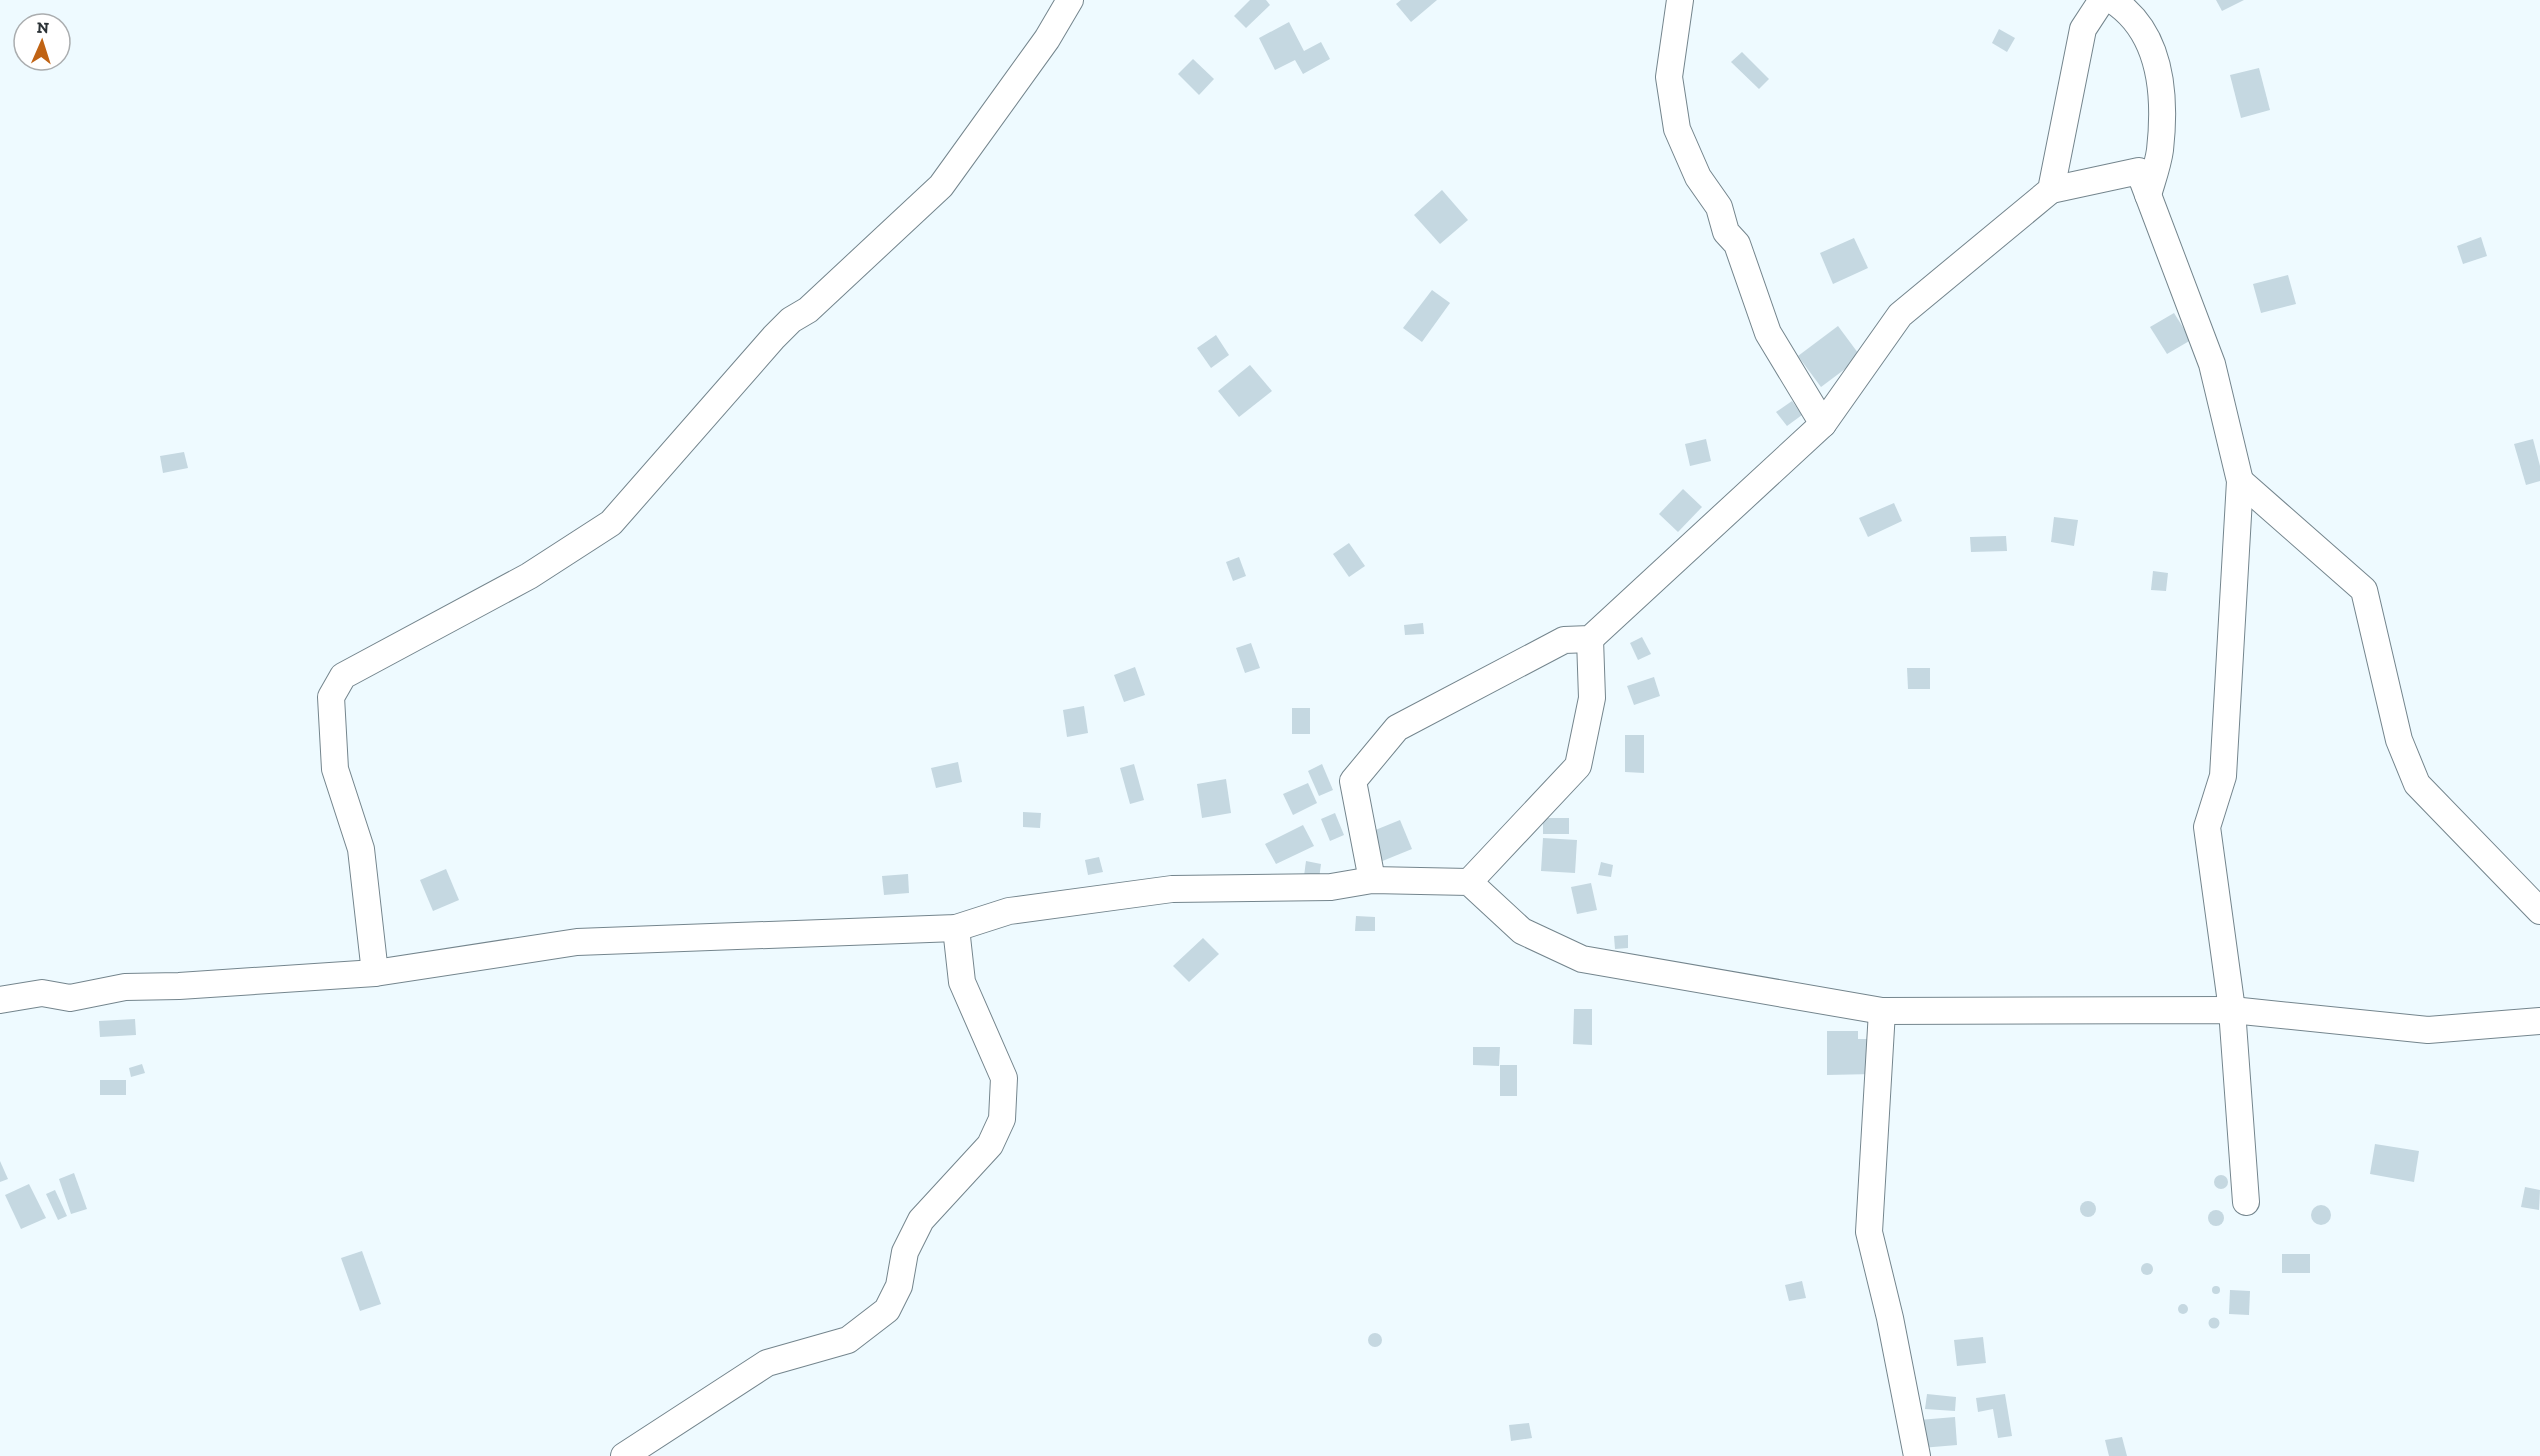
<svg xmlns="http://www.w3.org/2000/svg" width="2540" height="1456" font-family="'Zilla Slab',serif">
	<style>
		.building { fill: #c5d8e1 }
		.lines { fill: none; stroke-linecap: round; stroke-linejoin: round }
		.minor-casing { stroke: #74858d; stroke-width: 28 }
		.minor { stroke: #fff; stroke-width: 26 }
	</style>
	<rect width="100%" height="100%" fill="#eefaff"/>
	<g class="building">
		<path d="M1250,0H1266L1270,5L1246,28L1234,16Z"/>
		<path d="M1401,0H1437L1411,22L1396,4Z"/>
		<path d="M2216,0H2244L2222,11Z"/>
		<path d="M1289,22L1304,51L1321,42L1330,59L1303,74L1295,60L1275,70L1259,38Z"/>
		<path d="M1999,29L2015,38L2007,52L1992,43Z"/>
		<path d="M1742,52L1769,79L1759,89L1731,62Z"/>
		<path d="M1193,59L1214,79L1199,95L1178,74Z"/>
		<path d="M2259,68L2270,110L2241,118L2230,75Z"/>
		<path d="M1442,190L1468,220L1440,244L1414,215Z"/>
		<path d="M2481,237L2487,256L2463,264L2457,246Z"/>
		<path d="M1854,238L1868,268L1833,284L1820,253Z"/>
		<path d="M2288,275L2296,304L2261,313L2253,284Z"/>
		<path d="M1432,290L1450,303L1422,342L1403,328Z"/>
		<path d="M2174,313L2191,340L2167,354L2150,327Z"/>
		<path d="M1838,326L1861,357L1821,387L1798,356Z"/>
		<path d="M1216,335L1229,355L1211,368L1197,348Z"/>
		<path d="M1250,365L1272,391L1239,417L1218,391Z"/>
		<path d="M1792,401L1802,415L1787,426L1776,412Z"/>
		<path d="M1706,439L1711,461L1690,466L1685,444Z"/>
		<path d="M2533,439L2540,466V481L2526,485L2514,444Z"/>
		<path d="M184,452L188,468L163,473L160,456Z"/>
		<path d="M1683,489L1702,507L1678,532L1659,514Z"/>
		<path d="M1894,503L1902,521L1868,537L1859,518Z"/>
		<path d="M2054,517L2078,520L2074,546L2051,542Z"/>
		<path d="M2006,536L2007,551L1971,552L1970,537Z"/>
		<path d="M1349,543L1365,566L1349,577L1333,554Z"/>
		<path d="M1239,557L1246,576L1233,581L1226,562Z"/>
		<path d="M2153,571L2168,573L2166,591L2151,590Z"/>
		<path d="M1423,623L1424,634L1405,635L1404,625Z"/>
		<path d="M1642,637L1651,654L1638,660L1630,643Z"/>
		<path d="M1251,643L1260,668L1245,673L1236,648Z"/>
		<path d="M1135,667L1145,695L1124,702L1114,675Z"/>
		<path d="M1907,668H1930V689H1908Z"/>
		<path d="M1654,677L1660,696L1634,705L1627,686Z"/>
		<path d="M1084,706L1088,733L1067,737L1063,710Z"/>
		<rect x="1292" y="708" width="18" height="26"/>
		<path d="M1625,735H1644V773L1625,772Z"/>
		<path d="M958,762L962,782L936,788L931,768Z"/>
		<path d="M1134,764L1144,800L1130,804L1120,768Z"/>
		<path d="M1322,764L1333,790L1319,796L1308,771Z"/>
		<path d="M1226,779L1231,813L1202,818L1197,784Z"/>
		<path d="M1308,783L1317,803L1293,815L1283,794Z"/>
		<path d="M1023,812L1041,813L1040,828L1023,827Z"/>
		<path d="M1335,813L1344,835L1330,841L1321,819Z"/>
		<rect x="1543" y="818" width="26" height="16"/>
		<path d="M1400,820L1412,849L1380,862L1368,833Z"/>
		<path d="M1303,825L1314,846L1276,864L1265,844Z"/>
		<path d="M1543,838L1577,840L1575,873L1541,871Z"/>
		<path d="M1099,857L1103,872L1088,875L1085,860Z"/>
		<path d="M1306,861L1321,864L1319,879L1304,876Z"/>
		<path d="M1601,862L1613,865L1611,877L1598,875Z"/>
		<path d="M446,869L459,900L433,911L420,880Z"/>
		<path d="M908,874L909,893L884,895L882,876Z"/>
		<path d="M1591,883L1597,910L1577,914L1571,887Z"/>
		<path d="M1356,916L1375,917V931H1355Z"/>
		<path d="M1628,935V948L1615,949L1614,936Z"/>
		<path d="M1203,938L1219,954L1189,982L1173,966Z"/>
		<path d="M1574,1009H1592V1045L1573,1044Z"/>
		<path d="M135,1019L136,1035L100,1037L99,1021Z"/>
		<path d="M1827,1031H1858V1039H1874V1074L1827,1075Z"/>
		<path d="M1473,1047H1500L1499,1066L1473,1065Z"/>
		<path d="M142,1064L145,1073L131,1077L129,1068Z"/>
		<rect x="1500" y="1065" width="17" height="31"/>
		<rect x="100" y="1080" width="26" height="15"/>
		<path d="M2375,1144L2419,1151L2414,1182L2370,1174Z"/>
		<path d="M0,1161L8,1179L0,1182Z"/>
		<path d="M74,1173L87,1209L71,1214L59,1179Z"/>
		<circle cx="2221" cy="1182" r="7"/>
		<path d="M29,1184L46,1218L21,1229L5,1195Z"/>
		<path d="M2525,1187L2540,1190L2539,1210L2521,1207Z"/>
		<path d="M55,1190L67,1216L58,1220L46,1194Z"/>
		<circle cx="2088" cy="1209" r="8"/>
		<circle cx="2321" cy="1215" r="10"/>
		<circle cx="2216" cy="1218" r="8"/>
		<path d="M362,1251L381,1304L360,1311L341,1258Z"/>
		<rect x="2282" y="1254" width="28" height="19"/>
		<circle cx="2147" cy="1269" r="6"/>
		<path d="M1802,1281L1806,1298L1789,1301L1785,1285Z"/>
		<circle cx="2216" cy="1290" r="4"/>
		<path d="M2230,1290L2250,1291L2249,1315L2229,1314Z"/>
		<circle cx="2183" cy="1309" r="5"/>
		<circle cx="2214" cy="1323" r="5.5"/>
		<circle cx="1375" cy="1340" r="7"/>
		<path d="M1983,1337L1986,1363L1957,1366L1954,1340Z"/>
		<path d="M1927,1394L1956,1397L1955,1411L1925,1409Z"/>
		<path d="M2005,1394L2012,1436L1998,1438L1993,1409L1978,1412L1976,1398Z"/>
		<path d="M1955,1417L1957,1445L1921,1448L1919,1420Z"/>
		<path d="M1529,1423L1532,1438L1511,1441L1509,1425Z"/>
		<path d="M2122,1437L2127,1456H2109L2105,1440Z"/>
	</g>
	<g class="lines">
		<defs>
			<g id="minor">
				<path d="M1680,0L1669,77L1677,129L1698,177L1719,207L1726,232L1737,244L1768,333L1823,424"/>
				<path d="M2112,0C2162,32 2166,97 2160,150C2158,165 2152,181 2148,195"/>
				<path d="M2051,190L2139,171L2212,364L2240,481L2223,776L2207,827L2232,1010L2246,1202"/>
				<path d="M2240,481L2364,590L2399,740L2417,784L2540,911"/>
				<path d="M1372,880L1353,781L1397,728L1564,640L1590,639L1823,424L1900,315L2051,190L2083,29L2102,0"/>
				<path d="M1469,882L1578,766L1592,698L1590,639"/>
				<path d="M375,973L361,849L335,769L331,697L343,676L529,576L611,523L774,337L791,320L808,310L941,186L1047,39L1070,0"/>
				<path d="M0,1000L42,993L70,998L125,987L179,986L375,973L577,942L956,928L1009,911L1172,889L1331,887L1372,880L1469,882L1522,931L1582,959L1882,1011L2232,1010L2428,1030L2540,1021"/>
				<path d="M1882,1011L1869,1232L1890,1318L1917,1456"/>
				<path d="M624,1456L767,1363L848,1340L887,1310L899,1286L905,1252L921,1220L990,1145L1002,1119L1004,1078L962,982L956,928"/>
			</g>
		</defs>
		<use href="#minor" class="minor-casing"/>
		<use href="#minor" class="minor"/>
	</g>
	<g transform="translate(42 42) rotate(3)"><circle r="28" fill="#ffffff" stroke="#aaadaf" stroke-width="1.5"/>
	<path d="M0-4.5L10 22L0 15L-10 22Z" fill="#c06314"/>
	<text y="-9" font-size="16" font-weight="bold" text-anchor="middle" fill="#2b3236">N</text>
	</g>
</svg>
